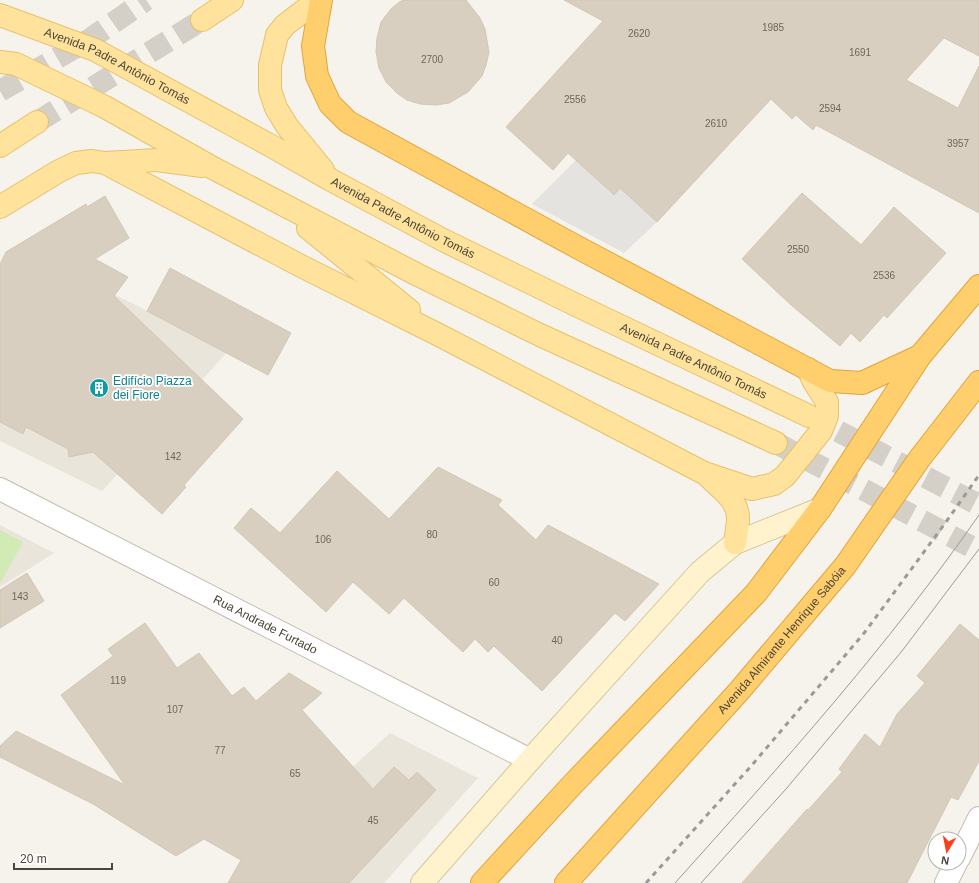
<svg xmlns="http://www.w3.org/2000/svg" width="979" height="883" font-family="Arial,sans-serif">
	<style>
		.residential { fill: #eae5da }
		.green { fill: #d2eab5 }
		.parking { fill: #e5e3e0 }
		.building { fill: #d8cfc1; stroke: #d3c7b4 }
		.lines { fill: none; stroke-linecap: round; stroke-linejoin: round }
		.primary-tunnel { stroke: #d4d0c8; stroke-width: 22; stroke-dasharray: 22 11; stroke-linecap: butt }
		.street-casing { stroke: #c2bbae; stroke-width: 24 }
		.secondary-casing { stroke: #d6c79b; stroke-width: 24 }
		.primary-casing { stroke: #e6c16a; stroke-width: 24 }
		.highway-casing { stroke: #e0a43c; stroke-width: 24 }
		.street { stroke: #fff; stroke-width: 22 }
		.secondary { stroke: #fff3cd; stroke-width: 22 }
		.primary { stroke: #ffe39c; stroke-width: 22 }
		.highway { stroke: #ffcf6e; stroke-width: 22 }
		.tram { stroke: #9a9a9a; stroke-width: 1 }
		.rail { stroke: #9a9a9a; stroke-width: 3; stroke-dasharray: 5 5; stroke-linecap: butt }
		.labels { text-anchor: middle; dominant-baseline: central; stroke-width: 3.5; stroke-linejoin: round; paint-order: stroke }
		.number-label { font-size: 10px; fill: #6e675b }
		.street-label { font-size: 12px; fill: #4b4439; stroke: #fff }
		.culture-label { font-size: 12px; fill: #0d838f; stroke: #fff; text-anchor: start }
	</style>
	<rect width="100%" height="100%" fill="#f6f3ec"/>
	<g class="residential">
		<path d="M49,262L228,351L102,491L0,441V299Z"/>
		<path d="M0,525L54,553L0,587Z"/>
		<path d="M390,733L478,778L384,883H279L247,863Z"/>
	</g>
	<path class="green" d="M0,530L23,542L0,584Z"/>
	<path class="parking" d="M576,160L613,195L620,188L657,222L624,253L532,204Z"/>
	<g class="building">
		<path d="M403,0H466L480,18L485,29L489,52L486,65L482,76L468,92L449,103L436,105L420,104L407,100L398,94L386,82L379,68L376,52L377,38L381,22L391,9L398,3Z"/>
		<path d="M564,0H979V56L944,38L906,80L958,108L979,66V213L816,125L813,130L796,115L792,119L771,99L657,222L620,188L614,195L568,153L553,170L506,127L603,21Z"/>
		<path d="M802,193L861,245L894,207L946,253L887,318L884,315L860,342L851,333L840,346L790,304L742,259Z"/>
		<path d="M105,196L129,238L95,259L128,277L114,296L243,419L184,485L186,487L162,514L93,452L69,457L68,449L26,427L23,434L0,422V264L6,252L86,204L87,207Z"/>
		<path d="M170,268L291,333L268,375L147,311Z"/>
		<path d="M438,467L502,500L498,505L536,540L548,525L659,584L625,621L615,613L542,691L494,646L488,652L475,639L463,652L404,598L389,614L353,582L326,612L234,528L251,508L280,533L337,471L389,519Z"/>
		<path d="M27,573L44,601L0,628V590Z"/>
		<path d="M145,623L177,668L199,653L232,696L244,687L256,701L289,673L322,693L302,710L373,789L394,767L409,780L417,772L436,790L349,883H228L241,860L204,839L176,856L93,804L0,757V746L16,731L125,785L61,695L113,656L108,649Z"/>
		<path d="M960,624L979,640V761L958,800L951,797L907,883H742L807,809L808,810L842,772L839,769L865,734L880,747L897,714L925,683L917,676Z"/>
	</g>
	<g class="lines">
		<g class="primary-tunnel">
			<path d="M0,91L90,39L146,0"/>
			<path d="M37,122L202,20"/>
			<path d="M809,416L979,505"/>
			<path d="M776,443L979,551"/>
		</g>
		<defs>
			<g id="street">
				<path id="s1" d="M0,489L530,760"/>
				<path d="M959,858L979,818"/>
				<path d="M946,883L956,863"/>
			</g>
			<path id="secondary" d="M422,883L530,760L700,572L735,543L820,509"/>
			<g id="primary">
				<path d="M318,0L285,25L277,35L270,65V90L276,108L287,126L323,170"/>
				<path id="s2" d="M0,15L95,50L275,148L331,180L443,240L574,304L809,416"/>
				<path d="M202,20L232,0"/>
				<path d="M0,62L16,64L105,107L213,168L418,275L540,335L776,443"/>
				<path d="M0,146L37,122"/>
				<path d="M105,163L301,266L439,335L704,473L752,489L774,484L785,476L821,431L827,416V402L814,382L808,369"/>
				<path d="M0,207L59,171L76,163L92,161L105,163L157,160L202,166"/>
				<path d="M308,228L409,310"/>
				<path d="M710,478C721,489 738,500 738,518C738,526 736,535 735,543"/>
			</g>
			<g id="highway">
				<path d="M321,0L313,46L317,76L330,104L348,122L577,247L830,381L862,383L920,356"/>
				<path d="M482,883L572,785L756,593L820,509L920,356L979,286"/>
				<path id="s3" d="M566,883L740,690L845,566L920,458L979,382"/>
			</g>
		</defs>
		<use href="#street" class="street-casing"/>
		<use href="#secondary" class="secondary-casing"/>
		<use href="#primary" class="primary-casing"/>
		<use href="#highway" class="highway-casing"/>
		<use href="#street" class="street"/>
		<use href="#secondary" class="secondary"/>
		<use href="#primary" class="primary"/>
		<use href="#highway" class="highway"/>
		<g class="tram">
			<path d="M675,883C781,765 888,646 979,515"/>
			<path d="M701,883L786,789L902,651L979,549"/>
		</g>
		<path class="rail" d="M646,883L752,765L865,632L946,522L979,475"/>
	</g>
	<defs>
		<symbol id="building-disc" viewBox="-11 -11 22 22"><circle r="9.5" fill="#0f9aa8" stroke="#fff"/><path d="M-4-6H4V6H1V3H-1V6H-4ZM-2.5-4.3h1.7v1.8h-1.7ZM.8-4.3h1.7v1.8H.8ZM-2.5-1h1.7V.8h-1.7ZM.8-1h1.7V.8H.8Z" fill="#fff"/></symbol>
	</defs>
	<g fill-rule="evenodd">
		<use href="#building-disc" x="88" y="377" width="22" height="22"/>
	</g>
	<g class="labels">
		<g class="number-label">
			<text x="773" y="27">1985</text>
			<text x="639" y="33">2620</text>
			<text x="860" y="52">1691</text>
			<text x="432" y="59">2700</text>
			<text x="575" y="99">2556</text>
			<text x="830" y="108">2594</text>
			<text x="716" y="123">2610</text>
			<text x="958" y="143">3957</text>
			<text x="798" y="249">2550</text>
			<text x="884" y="275">2536</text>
			<text x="173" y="456">142</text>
			<text x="432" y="534">80</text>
			<text x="323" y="539">106</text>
			<text x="494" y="582">60</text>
			<text x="20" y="596">143</text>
			<text x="557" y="640">40</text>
			<text x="118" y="680">119</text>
			<text x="175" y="709">107</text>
			<text x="220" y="750">77</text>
			<text x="295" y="773">65</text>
			<text x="373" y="820">45</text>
		</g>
		<g class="street-label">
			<text stroke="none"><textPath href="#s2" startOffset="128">Avenida Padre Antônio Tomás</textPath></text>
			<text stroke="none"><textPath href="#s2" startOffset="452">Avenida Padre Antônio Tomás</textPath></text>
			<text stroke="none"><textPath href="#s2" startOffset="776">Avenida Padre Antônio Tomás</textPath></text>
			<text stroke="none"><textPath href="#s1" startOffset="298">Rua Andrade Furtado</textPath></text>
			<text stroke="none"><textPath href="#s3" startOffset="325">Avenida Almirante Henrique Sabóia</textPath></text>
		</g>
		<g class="culture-label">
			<text x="113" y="381">Edifício Piazza<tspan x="113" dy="14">dei Fiore</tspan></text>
		</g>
	</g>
	<g transform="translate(947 851) rotate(190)"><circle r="19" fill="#ffffff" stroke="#b7b4b0"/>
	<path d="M0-3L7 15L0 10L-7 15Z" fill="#fc3f1d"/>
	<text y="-6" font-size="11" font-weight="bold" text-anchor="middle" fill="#4b4439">N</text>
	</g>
	<path d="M14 863v6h98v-6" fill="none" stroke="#4b4439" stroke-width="2"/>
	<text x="20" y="863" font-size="12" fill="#4b4439" stroke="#ffffff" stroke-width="3" paint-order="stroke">20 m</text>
</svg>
